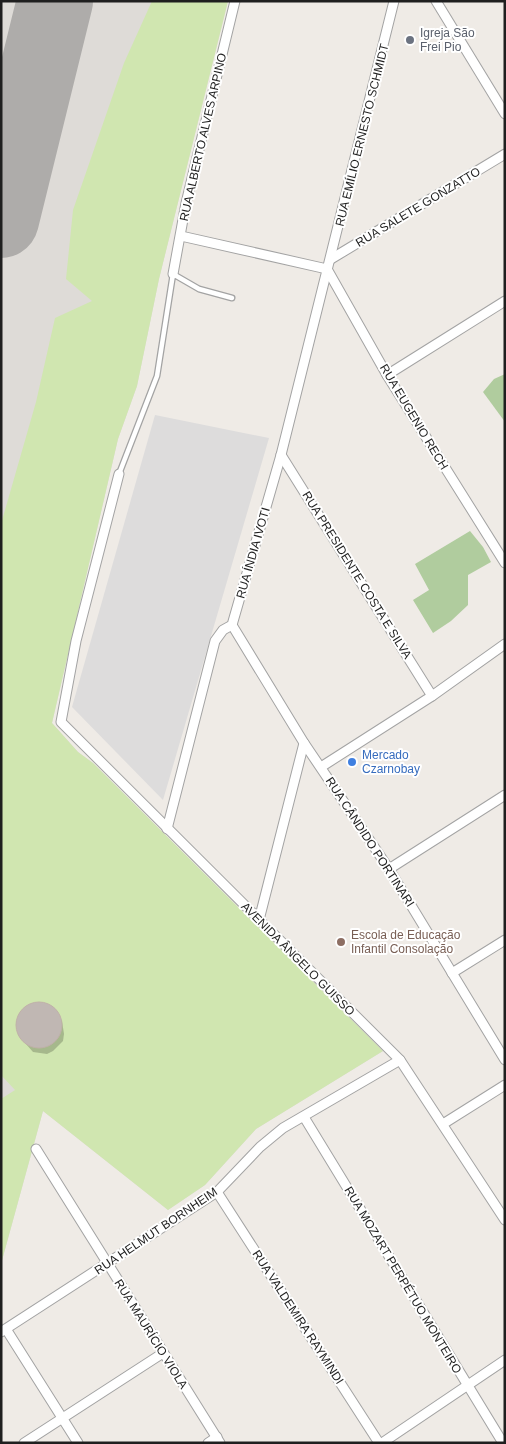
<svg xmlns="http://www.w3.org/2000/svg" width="506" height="1444" font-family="Arial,sans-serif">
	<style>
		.residential { fill: #dddcdc }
		.airport { fill: #dedbd7 }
		.grass { fill: #d0e6b0 }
		.forest { fill: #b0cc9e }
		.shadow { fill: #0003 }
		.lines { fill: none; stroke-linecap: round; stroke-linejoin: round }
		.runway { stroke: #aeacaa; stroke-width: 76 }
		.building { fill: #c0b7b3; stroke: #c0b1a9 }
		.lane-casing { stroke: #a3a3a3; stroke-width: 7 }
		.street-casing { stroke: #a3a3a3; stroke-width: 11 }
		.lane { stroke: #fff; stroke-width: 4.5 }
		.street { stroke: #fff; stroke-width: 9 }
		.worship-dot { fill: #6b7280; stroke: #fff; stroke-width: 2 }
		.shop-dot { fill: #3f7fe0; stroke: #fff; stroke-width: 2 }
		.education-dot { fill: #8d6e63; stroke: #fff; stroke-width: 2 }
		.labels { text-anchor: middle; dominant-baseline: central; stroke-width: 4; stroke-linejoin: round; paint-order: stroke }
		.worship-label { font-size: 12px; fill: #5b616d; stroke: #fff; text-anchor: start }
		.street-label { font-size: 12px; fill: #1f1f1f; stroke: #fff }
		.shop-label { font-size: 12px; fill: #366cbe; stroke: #fff; text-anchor: start }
		.education-label { font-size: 12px; fill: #785e54; stroke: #fff; text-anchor: start }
	</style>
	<rect width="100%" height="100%" fill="#efebe6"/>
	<path class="residential" d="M155,415L269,438L163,800L72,707Z"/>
	<path class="airport" d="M1,1H228L159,279L137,386L118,439L52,723L78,752L93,763L383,1051L256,1129L205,1185L168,1210L43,1111L1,1264Z"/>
	<path class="grass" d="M152,1H228L159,279L137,386L118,439L52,723L78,752L93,763L383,1051L256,1129L205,1185L168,1210L43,1111L1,1264V1099L15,1090L1,1075V524L36,402L55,318L92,301L66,279L73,210L124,63Z"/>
	<g class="forest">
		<path d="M505,374V422L483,392L494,379Z"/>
		<path d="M470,531L483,547L491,562L468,575V605L451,621L433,633L413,600L429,590L415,564Z"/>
	</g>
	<path class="shadow" d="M31,1004H46L62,1021L64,1034L63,1041L53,1051L47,1054L33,1052L19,1036L17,1029L19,1014Z"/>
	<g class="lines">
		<path class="runway" d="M1,220L55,1"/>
	</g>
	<circle class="building" cx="39" cy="1025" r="23"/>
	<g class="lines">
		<defs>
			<path id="lane" d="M119,474L157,376L173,274L199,289L232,298"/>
			<g id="street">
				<path d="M436,1L505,114"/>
				<path d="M181,236L327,269"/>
				<path d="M331,259L505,154"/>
				<path d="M327,269L387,375L505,563"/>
				<path d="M173,274L186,203L235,1"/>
				<path d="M387,375L505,301"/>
				<path d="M281,455L432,696"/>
				<path d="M119,474L76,641L61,722L400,1060L505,1220"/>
				<path d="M232,625L304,743L389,869L505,1060"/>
				<path d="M321,767L432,696L505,644"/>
				<path d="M167,829L215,641L223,630L232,625L281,455L394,1"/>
				<path d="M389,869L505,795"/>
				<path d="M259,920L304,743"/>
				<path d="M452,973L505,940"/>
				<path d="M304,1117L503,1443"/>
				<path d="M443,1124L505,1085"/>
				<path d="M36,1149L220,1443"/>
				<path d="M217,1192L379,1443"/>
				<path d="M6,1329L78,1443"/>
				<path d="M1,1332L217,1192L260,1147L283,1128L400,1060"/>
				<path d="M24,1443L163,1353"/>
				<path d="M208,1443L217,1437"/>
				<path d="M382,1443L505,1360"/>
			</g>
		</defs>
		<use href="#lane" class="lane-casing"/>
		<use href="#street" class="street-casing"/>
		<use href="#lane" class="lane"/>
		<use href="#street" class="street"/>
	</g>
	<circle class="worship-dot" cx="410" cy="40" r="5"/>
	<circle class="shop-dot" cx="352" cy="762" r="5"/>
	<circle class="education-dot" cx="341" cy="942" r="5"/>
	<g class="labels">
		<g class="worship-label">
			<text x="420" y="33">Igreja São<tspan x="420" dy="14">Frei Pio</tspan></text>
		</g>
		<g class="street-label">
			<text transform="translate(362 135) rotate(-76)">RUA EMÍLIO ERNESTO SCHMIDT</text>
			<text transform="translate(203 137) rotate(-77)">RUA ALBERTO ALVES ARPINO</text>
			<text transform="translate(418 207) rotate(-31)">RUA SALETE GONZATTO</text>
			<text transform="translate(414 417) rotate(59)">RUA EUGENIO RECH</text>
			<text transform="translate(253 553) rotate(-74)">RUA ÍNDIA IVOTI</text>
			<text transform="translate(357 575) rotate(58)">RUA PRESIDENTE COSTA E SILVA</text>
			<text transform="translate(370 842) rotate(57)">RUA CÂNDIDO PORTINARI</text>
			<text transform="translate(298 959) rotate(45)">AVENIDA ÂNGELO GUISSO</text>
			<text transform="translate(156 1231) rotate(-34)">RUA HELMUT BORNHEIM</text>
			<text transform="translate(403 1280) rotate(59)">RUA MOZART PERPÉTUO MONTEIRO</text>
			<text transform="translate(298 1317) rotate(57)">RUA VALDEMIRA RAYMINDI</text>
			<text transform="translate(151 1334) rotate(58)">RUA MAURÍCIO VIOLA</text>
		</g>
		<g class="shop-label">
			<text x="362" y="755">Mercado<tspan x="362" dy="14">Czarnobay</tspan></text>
		</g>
		<g class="education-label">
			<text x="351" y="935">Escola de Educação<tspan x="351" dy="14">Infantil Consolação</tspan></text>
		</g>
	</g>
	<rect width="506" height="1444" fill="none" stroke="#1f1f1f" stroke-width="5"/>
</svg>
